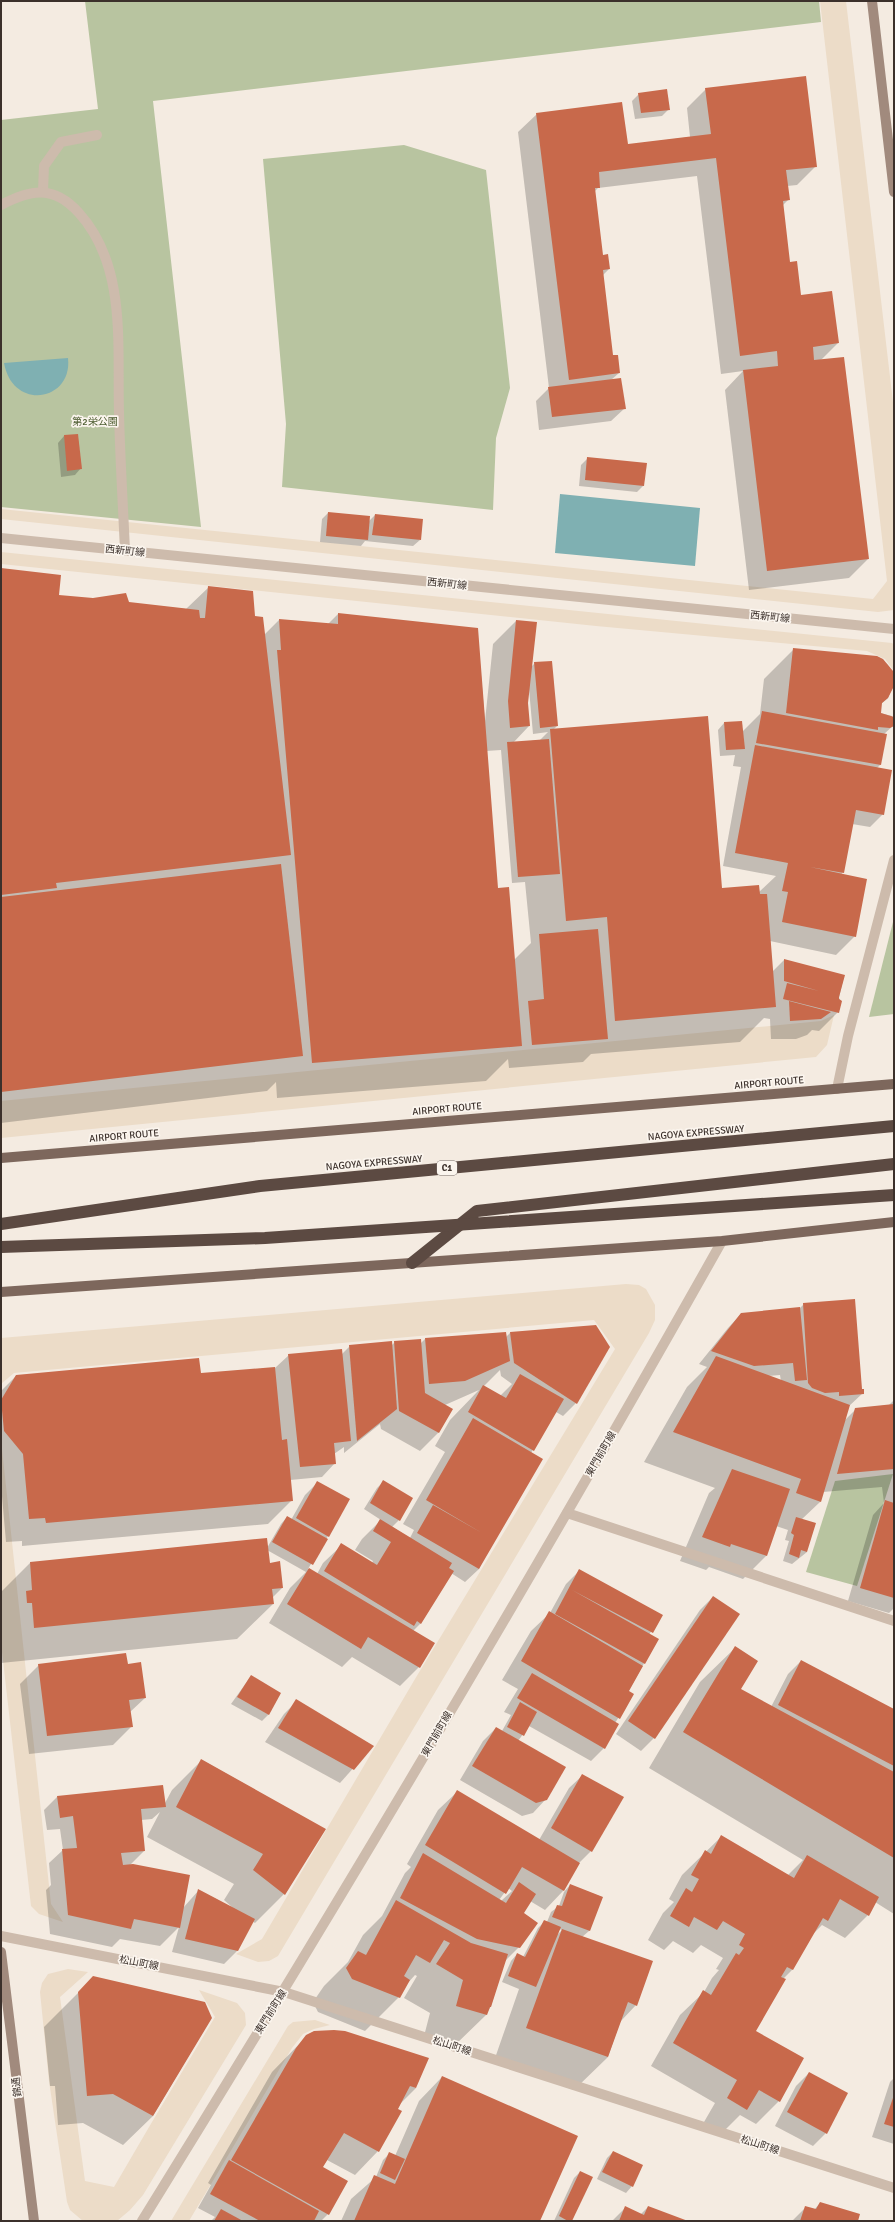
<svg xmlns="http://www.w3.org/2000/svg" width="895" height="2222" font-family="Signika,'Noto Sans JP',sans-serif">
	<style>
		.green { fill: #b8c4a0 }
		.plaza { fill: #ecdcc8 }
		.water { fill: #7fb0b2 }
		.shadow { fill: #0003; fill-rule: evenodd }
		.building { fill: #c8694b }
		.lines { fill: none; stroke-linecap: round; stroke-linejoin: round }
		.lane { stroke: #cdbbac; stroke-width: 10 }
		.street { stroke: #cdbbac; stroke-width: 10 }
		.secondary { stroke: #a18a7d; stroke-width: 10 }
		.primary { stroke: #7d675c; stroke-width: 10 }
		.highway { stroke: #5c4a42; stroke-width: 12 }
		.highway-bridge { stroke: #5c4a42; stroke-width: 12 }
		.labels { text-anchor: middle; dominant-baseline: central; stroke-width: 3.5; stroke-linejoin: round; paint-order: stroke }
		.shield { fill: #fbf5ee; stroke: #756b66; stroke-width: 1 }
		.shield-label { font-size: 9px; font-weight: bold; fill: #3b302b }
		.park-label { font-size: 10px; fill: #4a5a2e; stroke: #fbf5ee }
		.street-label { font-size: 10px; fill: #3b302b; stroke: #fbf5ee }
	</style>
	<rect width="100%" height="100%" fill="#f4ebe1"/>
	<g class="green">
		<path d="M85,1H819L821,22L153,101L201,527L1,507V120L98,109Z"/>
		<path d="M404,145L486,170L510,388L496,438L493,510L282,487L286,424L263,159Z"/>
		<path d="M894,918V1014L869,1017Z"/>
		<path d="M893,1474L857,1586L806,1572L835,1481Z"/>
	</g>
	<g class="plaza">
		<path d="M820,1H846L894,411V610L878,612L1,519V509L873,599L887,581Z"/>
		<path d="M1,552L892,643L894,645V671L885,659L867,651L596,626L1,564Z"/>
		<path d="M834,1015L827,1045L816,1057L1,1138V1101L821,1021Z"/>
		<path d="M626,1284L639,1285L646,1289L655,1305V1320L649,1333L278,1956L269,1961L258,1962L236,1954L262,1939L415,1679L615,1349L594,1320L14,1373L1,1384V1338Z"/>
		<path d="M1,1440L51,1904L63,1922L39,1914L31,1906L1,1643Z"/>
		<path d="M68,1969L88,1972L60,1997L85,2181L114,2187L152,2122L215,2017L199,1990L237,2003L245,2013L246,2025L143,2195L130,2210L117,2221H83L70,2210L67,2202L49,2081L40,1992L42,1983L48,1974Z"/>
		<path d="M315,2020L330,2025L314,2029L303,2034L292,2048L189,2221H171L288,2026L293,2022Z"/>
	</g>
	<g class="water">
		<path d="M68,358C73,401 13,412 4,363Z"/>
		<path d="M560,494L700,508L695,566L555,553Z"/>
	</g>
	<g class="shadow">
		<path d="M706,89L816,166L797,185L787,186L788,200L782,206L789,264L800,296L838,343L821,360L868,559L849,578L749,590L725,390L743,371L721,374L697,176L598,188L594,192L602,256L609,269L602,276L612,357L619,373L611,380L625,408L611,421L539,430L536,401L549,388L518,132L537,114L627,145L690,137L687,108Z"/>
		<path d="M639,94L669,109L662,116L635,119L632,101Z"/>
		<path d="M64,436H77L81,468L75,475L61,477L58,443Z"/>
		<path d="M588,458L644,485L637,492L579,486L581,465Z"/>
		<path d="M328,513L369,521L375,515L420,540L413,546L365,541L361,546L320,542L322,519Z"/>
		<path d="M1,569L58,596L186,609L209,587L255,617L264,635L279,620L328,624L338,614L477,629L485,721L493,644L516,621L531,667L535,663L557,726L553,730L721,890L758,893L776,876L723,866L741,767L733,766L735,755L720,756L718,730L724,723L742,732L760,714L764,679L794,649L877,657L888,665L894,678L893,685L888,698L881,704L880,713L892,716L894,725L884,734L886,735L880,765L877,768L883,814L870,827L852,824L843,872L841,875L855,936L836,955L770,941L772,972L784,960L844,976L839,998L841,1001L838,1012L819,1031L812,1030L807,1035L796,1039H771L770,1019L764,1018L740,1042L591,1054L583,1062L509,1068L508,1059L486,1081L277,1098L276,1082L267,1091L1,1123ZM529,689L533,734L548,732L540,740L513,743L529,726L527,702ZM501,750L512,883L525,882L531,943L514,960L497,889L486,751Z"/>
		<path d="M804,1304L863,1393L848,1407L844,1421L856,1409L889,1405L894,1400V1608L889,1613L848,1601L873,1515L884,1503L882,1487L823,1492L820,1502L801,1520L807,1552L792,1564L783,1561L789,1541L785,1540L788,1530L776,1526L766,1556L743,1579L709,1567L706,1570L680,1561L709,1493L715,1488L644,1462L687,1387L707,1367L699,1364L728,1328L741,1314L800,1308ZM780,1375L781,1381L768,1376Z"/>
		<path d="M595,1326L576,1403L563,1416L556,1412L531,1453L479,1569L465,1582L451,1573L421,1623L413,1631L419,1667L400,1686L352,1657L342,1667L269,1623L290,1588L306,1572L267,1550L269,1564L282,1588L272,1598L273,1604L237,1639L1,1663V1592L30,1563L266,1539L267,1548L281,1524L287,1517L291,1520L305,1495L318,1482L328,1536L308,1569L317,1574L323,1563L342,1545L372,1563L373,1561L355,1550L362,1539L381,1520L364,1509L377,1488L384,1481L399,1520L392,1527L410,1538L414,1530L403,1524L445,1452L435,1446L450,1420L479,1390L445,1405L438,1433L420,1451L381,1429L380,1424L344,1453V1447L334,1454L335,1463L322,1477L290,1480L292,1500L268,1524L22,1546V1541L6,1542L1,1485V1391L16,1376L200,1375L275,1368L289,1355L342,1354L350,1346H391L395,1342L421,1343L425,1339L505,1333L506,1337L510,1333ZM500,1370L501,1376L512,1384L500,1396L484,1386Z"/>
		<path d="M579,1571L661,1615L649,1635L657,1640L628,1692L633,1695L615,1723L604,1748L591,1761L529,1726L518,1741L546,1799L533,1813L522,1816L460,1780L483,1741L496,1728L502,1731L511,1715L504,1712L518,1689L502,1680L531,1631L550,1613L566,1584Z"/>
		<path d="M713,1597L654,1738L641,1751L616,1734L700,1610Z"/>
		<path d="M735,1648L740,1690L771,1707L788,1674L801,1661L894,1710V1914L875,1902L868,1915L845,1938L822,1925L811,1936L792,1970L783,1979L755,2031L779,2101L756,2124L740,2115L723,2132L704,2122L715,2103L651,2066L680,2015L704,1992L712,1978L719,1970L716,1969L723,1958L701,1945L693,1953L673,1941L664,1950L648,1940L663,1913L674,1902L669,1899L682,1875L721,1837L788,1875L803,1860L649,1768L700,1682Z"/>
		<path d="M39,1665H127L145,1698L130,1712L132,1726L113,1745L29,1754L20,1684Z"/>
		<path d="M251,1676L280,1694L268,1715L262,1721L231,1704Z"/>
		<path d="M297,1701L373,1746L340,1783L265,1742L284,1714Z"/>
		<path d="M202,1760L324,1829L284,1894L255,1923L252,1921L237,1951L224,1964L172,1952L179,1927L160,1946L120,1939L112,1947L50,1934L46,1890L51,1885L49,1863L63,1850L60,1829L47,1830L44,1810L57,1797L165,1803L172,1790ZM160,1812L147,1837L234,1884L224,1900L233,1908L199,1890L183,1908L129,1866L144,1851L141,1820L152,1819Z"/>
		<path d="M583,1775L591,1851L579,1863L563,1891L545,1910L530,1901L522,1914L519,1947L504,1962L491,2006L486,2015L452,2048L423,2040L430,2013L404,1998L417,1976L415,1975L406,1985L399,1997L365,2031L318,2012L313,2002L324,1986L348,1962L363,1935L382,1916L405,1873L411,1867L407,1864L438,1810L457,1792L539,1840L569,1788ZM508,1888L512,1891L501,1901L499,1900Z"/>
		<path d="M570,1885L602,1897L589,1931L582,1937L636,2005L620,2022L608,2057L574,2090L494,2061L519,1989L502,1982L511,1961L517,1954L523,1957L538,1928L545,1921L547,1922L551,1912L559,1906L564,1892ZM559,1929L562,1930L556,1936Z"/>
		<path d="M93,1978L211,2018L153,2116L123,2145L83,2123L58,2125L55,2086H50L44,2027Z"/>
		<path d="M307,2036L416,2088L400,2104L378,2151L355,2175L327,2160L322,2168L328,2214L321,2221H211L215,2217L198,2208L211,2185L208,2183L272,2072Z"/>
		<path d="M809,2073L826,2133L813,2146L775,2126L796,2086Z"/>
		<path d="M442,2077L539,2221H341L351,2199L376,2177L383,2160L390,2153L395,2156L419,2101Z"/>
		<path d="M894,2078V2144L872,2137L890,2082Z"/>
		<path d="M613,2152L632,2186L626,2193L597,2179L607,2158Z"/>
		<path d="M580,2172L571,2221H554L574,2178Z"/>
		<path d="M820,2203L857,2221H792L806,2207L814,2210Z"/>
		<path d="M648,2207L685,2221H612L625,2208L640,2215Z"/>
	</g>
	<g class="building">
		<path d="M806,76L817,167L786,170L790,200L783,201L790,262L797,261L801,295L832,291L839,343L813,347L814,360L844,357L869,559L767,571L743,370L778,366L777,351L740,356L716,158L599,172L600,188H595L603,255L608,254L610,269L603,270L613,355H618L620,373L569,380L536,113L622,102L628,144L711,134L705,88Z"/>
		<path d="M667,89L670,110L641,113L638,93Z"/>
		<path d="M621,378L626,409L552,417L548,387Z"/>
		<path d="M78,434L82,469L67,471L64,435Z"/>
		<path d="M587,457L647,463L644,486L585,480Z"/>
		<path d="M328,512L370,516L368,540L326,536Z"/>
		<path d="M375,514L423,519L421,540L372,535Z"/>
		<path d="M1,568L61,575L59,595L93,598L126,593L129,602L199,610L200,618H205L208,586L253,591L255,616L263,617L291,855L56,883L57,888L1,895Z"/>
		<path d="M338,613L478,628L498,888L509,887L522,1046L312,1063L277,650H281L279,619L338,624Z"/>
		<path d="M516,620L537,622L528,703L530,726L510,728L508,701Z"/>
		<path d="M793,648L877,656L883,659L893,671L894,686L888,698L882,703L881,713L894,717V726L890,728L878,727V730L786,713Z"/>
		<path d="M552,661L558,726L540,728L534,662Z"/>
		<path d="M762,711L887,734L881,765L756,743Z"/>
		<path d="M708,716L722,888L759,885L760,894H767L776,1007L615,1021L607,917L566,921L550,729Z"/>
		<path d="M742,721L745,749L726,750L724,722Z"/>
		<path d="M549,739L560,874L518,877L507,742Z"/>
		<path d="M755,745L892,770L884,815L856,810L844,873L810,867L867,879L856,937L782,922L788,892L782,891L788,863L735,853Z"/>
		<path d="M281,864L303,1056L1,1092V897Z"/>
		<path d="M598,929L608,1039L532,1045L528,1001L544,999L539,934Z"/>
		<path d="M784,959L845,975L839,997V999L842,1001L839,1013L783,999L787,983L819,991L784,981Z"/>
		<path d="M789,1001L831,1012L821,1019L790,1021Z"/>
		<path d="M855,1299L862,1389H864V1394L839,1396V1392L825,1393L812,1388L808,1383L803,1303Z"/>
		<path d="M800,1307L807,1380L795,1381L793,1363L754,1366L711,1351L741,1313Z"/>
		<path d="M596,1325L610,1347L577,1404L514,1363L510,1332Z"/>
		<path d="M506,1332L510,1361L465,1381L429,1384L425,1338Z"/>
		<path d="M421,1339L425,1393L453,1409L439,1433L399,1411L394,1341Z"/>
		<path d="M392,1341L397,1409L357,1441L349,1345Z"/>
		<path d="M342,1349L351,1441L334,1443L336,1464L300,1467L288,1354Z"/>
		<path d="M716,1356L850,1405L821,1502L796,1493L801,1479L673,1432Z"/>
		<path d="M199,1358L201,1373L275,1367L282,1440L287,1439L293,1501L46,1523L45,1518L29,1519L23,1454L4,1431L1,1400L16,1375Z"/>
		<path d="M520,1374L564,1399L534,1451L468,1412L483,1385L506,1398Z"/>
		<path d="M894,1404V1469L837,1474L855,1408Z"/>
		<path d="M473,1418L543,1459L479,1569L417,1533L433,1505L482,1533L426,1500Z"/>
		<path d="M732,1469L790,1489L767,1556L731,1544L730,1547L702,1537Z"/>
		<path d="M383,1480L413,1498L400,1521L370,1503Z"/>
		<path d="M317,1481L350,1499L329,1537L296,1518Z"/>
		<path d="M885,1500L894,1503V1598L860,1588Z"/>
		<path d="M287,1516L328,1539L313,1565L272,1542Z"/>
		<path d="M796,1517L816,1523L807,1552L801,1550L799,1558L789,1554L794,1535L791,1533Z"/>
		<path d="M380,1519L452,1563L449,1568L454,1571L421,1624L417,1621L414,1626L324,1571L341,1543L377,1565L391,1542L373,1531Z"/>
		<path d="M267,1538L270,1563L280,1561L283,1588L272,1589L274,1604L34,1628L32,1603H27L26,1591L32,1590L30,1562Z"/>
		<path d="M309,1568L435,1643L420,1668L368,1637L361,1649L287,1604Z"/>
		<path d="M579,1569L663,1615L653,1633L572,1590L659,1639L645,1664L555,1614Z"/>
		<path d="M713,1596L740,1614L655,1739L628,1721Z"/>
		<path d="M549,1611L643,1666L629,1691L634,1694L620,1719L521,1661Z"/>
		<path d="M735,1646L758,1661L741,1689L894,1772V1858L683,1732Z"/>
		<path d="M126,1653L128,1664L141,1662L146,1698L129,1700L133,1727L47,1736L38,1664Z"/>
		<path d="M801,1660L894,1709V1766L778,1705Z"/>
		<path d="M532,1673L619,1724L605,1749L517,1698Z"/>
		<path d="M251,1675L281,1693L269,1715L237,1697Z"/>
		<path d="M296,1699L374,1746L354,1770L278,1728Z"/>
		<path d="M520,1702L537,1712L524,1736L507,1727Z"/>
		<path d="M496,1727L566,1767L547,1800L536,1803L472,1766Z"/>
		<path d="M201,1759L326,1829L285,1895L253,1870L263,1854L176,1807Z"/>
		<path d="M582,1774L624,1797L592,1852L551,1828Z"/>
		<path d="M163,1785L166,1807L141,1809L145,1851L121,1853L123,1865L133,1864L190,1875L180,1928L134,1919L131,1929L68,1915L62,1849L77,1848L73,1816L60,1818L57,1796Z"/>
		<path d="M457,1790L580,1863L564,1891L522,1867L506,1894L425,1845Z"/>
		<path d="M721,1835L794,1878L807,1855L879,1897L869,1916L840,1899L828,1921L823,1918L793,1970L787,1967L781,1977L786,1979L756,2031L804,2058L780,2102L759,2090L747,2110L727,2098L737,2080L673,2043L703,1990L711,1995L736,1953L739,1955L744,1948L739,1945L745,1934L723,1921L717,1930L694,1917L689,1927L670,1916L686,1888L692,1892L699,1879L691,1875L705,1850L711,1854Z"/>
		<path d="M423,1853L506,1903L519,1882L536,1894L524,1913L538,1923L520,1948L477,1939L400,1898Z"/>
		<path d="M570,1884L603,1897L590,1931L552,1917L557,1905L562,1906Z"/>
		<path d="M198,1889L255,1919L238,1951L185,1939Z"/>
		<path d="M396,1900L471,1943L508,1954L491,2007H490L487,2015L456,2006L463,1980L436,1964L450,1943L444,1940L430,1963L416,1955L404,1976L410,1980L400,1998L352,1979L346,1968L358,1951L366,1955Z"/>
		<path d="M544,1920L561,1927L536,1987L508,1976L517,1953L525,1957Z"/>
		<path d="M562,1929L653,1961L637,2006L628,2002L608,2057L526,2028Z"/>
		<path d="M93,1976L205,2002L212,2018L153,2116L113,2094L87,2096L78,1992Z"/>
		<path d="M334,2030L345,2031L429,2058L416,2088L410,2086L398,2109L402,2111L379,2152L344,2133L323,2167L348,2181L329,2215L231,2160L296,2048L306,2035L314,2031Z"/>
		<path d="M809,2072L848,2093L827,2134L787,2112Z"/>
		<path d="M442,2076L578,2136L540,2221H354L374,2175L395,2184Z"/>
		<path d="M894,2095V2127L884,2124Z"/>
		<path d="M613,2151L643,2165L633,2187L602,2172Z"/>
		<path d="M389,2152L405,2159L395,2180L380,2173Z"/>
		<path d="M229,2160L319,2211L314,2221H260L210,2194Z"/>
		<path d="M580,2171L593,2177L572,2221H568L559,2216Z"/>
		<path d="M820,2202L860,2214L858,2221H800L805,2206L816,2209Z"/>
		<path d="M625,2206L644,2215L648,2206L688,2221H619Z"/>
		<path d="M221,2209L243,2221H214Z"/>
	</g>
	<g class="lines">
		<g class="lane">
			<path d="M43,191L44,166L61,142L97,135"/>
			<path d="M1,205C31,189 54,185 79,213C127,266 117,345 119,412C120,458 123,505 125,551"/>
		</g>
		<g class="street">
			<path d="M1,538L894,629"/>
			<path d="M837,1089L848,1036L894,860"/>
			<path d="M567,1513L894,1621"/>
			<path d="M1,1936L284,1992L894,2188"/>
			<path d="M142,2221C342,1898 536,1572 722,1241"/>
		</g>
		<g class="secondary">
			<path d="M872,1L894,192"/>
			<path d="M1,1952L34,2221"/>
		</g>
		<g class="primary">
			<path d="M1,1158L894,1084"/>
			<path d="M1,1292L722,1241L894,1222"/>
		</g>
		<g class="highway">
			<path d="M1,1224L260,1186L894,1126"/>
			<path d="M412,1263L477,1211L894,1164"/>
		</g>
		<path class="highway-bridge" d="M1,1247L265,1238L894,1195"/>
	</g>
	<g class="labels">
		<rect class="shield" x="437" y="1161" width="20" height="14" rx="3"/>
		<g class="shield-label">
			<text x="447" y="1168">C1</text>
		</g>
		<g class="park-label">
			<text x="95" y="422">第2栄公園</text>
		</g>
		<g class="street-label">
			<text transform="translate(125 551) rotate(6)">西新町線</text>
			<text transform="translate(447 584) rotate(6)">西新町線</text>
			<text transform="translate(770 617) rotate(6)">西新町線</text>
			<text transform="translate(769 1083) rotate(-5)">AIRPORT ROUTE</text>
			<text transform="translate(447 1109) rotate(-5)">AIRPORT ROUTE</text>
			<text transform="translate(696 1133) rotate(-5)">NAGOYA EXPRESSWAY</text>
			<text transform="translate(124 1136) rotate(-5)">AIRPORT ROUTE</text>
			<text transform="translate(374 1163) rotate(-5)">NAGOYA EXPRESSWAY</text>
			<text transform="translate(601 1454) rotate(-60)">東門前町線</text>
			<text transform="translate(437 1734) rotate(-60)">東門前町線</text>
			<text transform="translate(139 1963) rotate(11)">松山町線</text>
			<text transform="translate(271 2012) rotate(-58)">東門前町線</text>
			<text transform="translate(452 2046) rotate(18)">松山町線</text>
			<text transform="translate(17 2087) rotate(-97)">錦通</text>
			<text transform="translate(760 2145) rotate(18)">松山町線</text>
		</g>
	</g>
	<rect width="895" height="2222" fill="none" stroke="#3b302b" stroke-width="4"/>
</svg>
